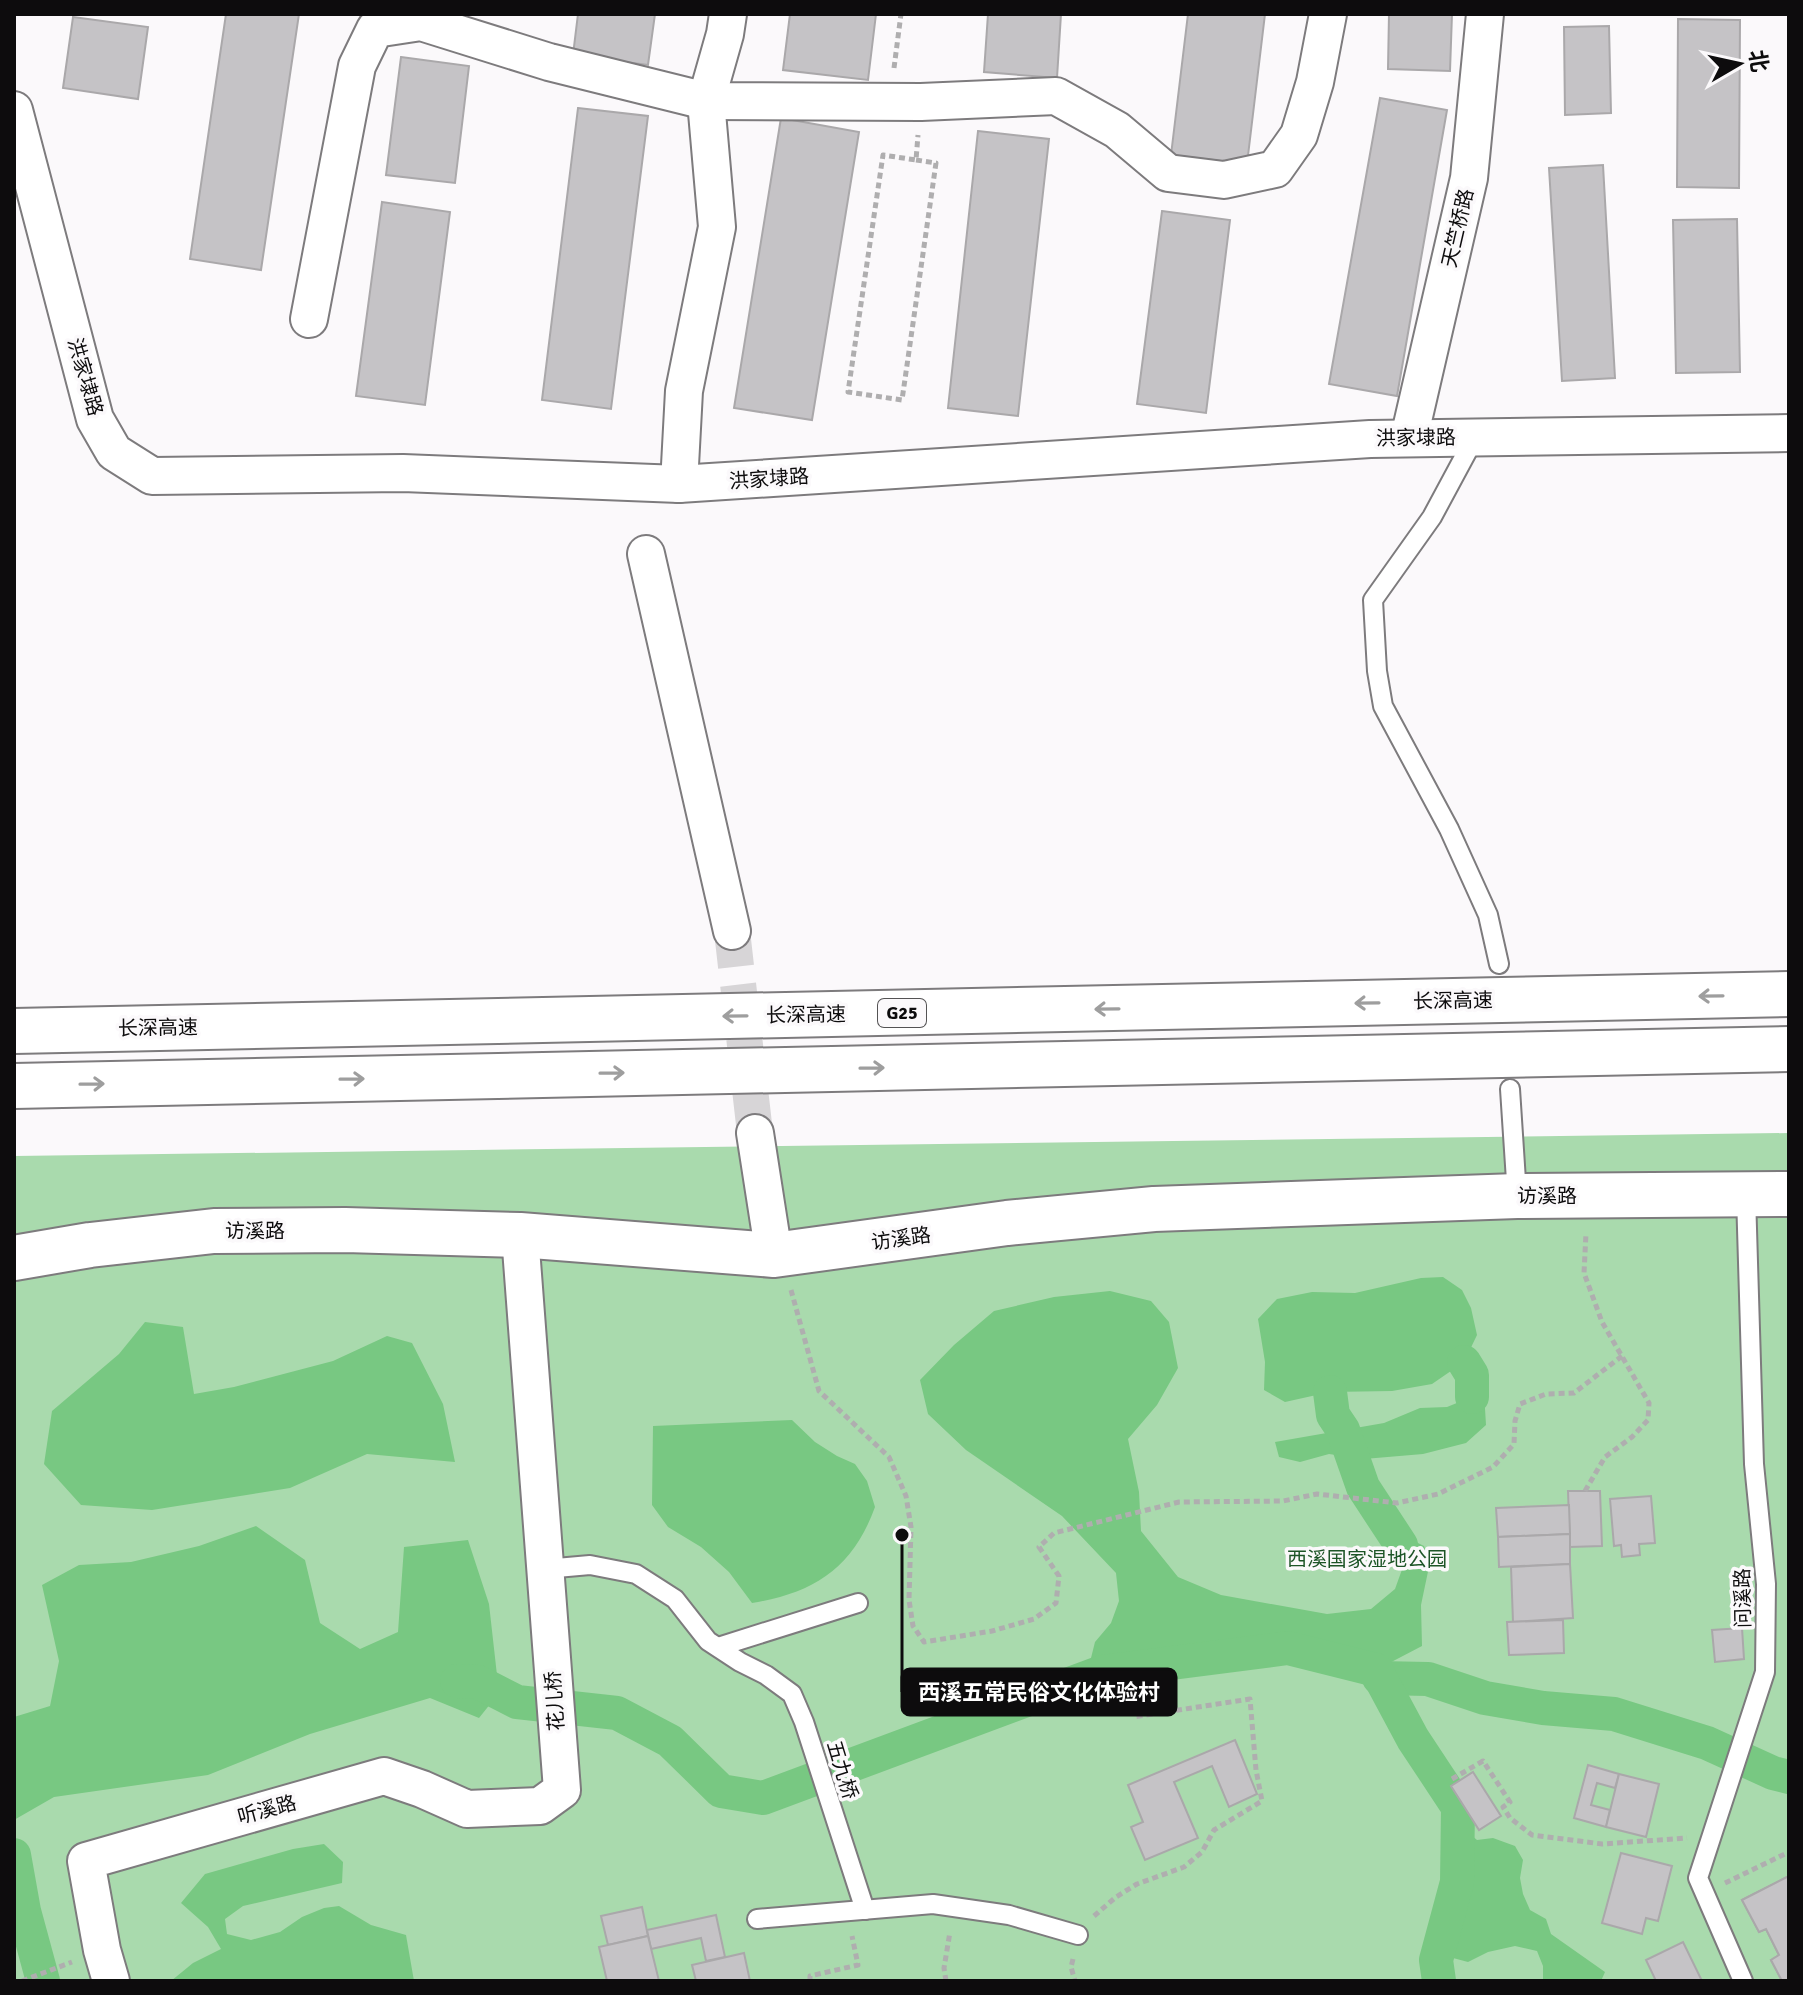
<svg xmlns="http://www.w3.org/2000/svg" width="1803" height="1995" font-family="Signika,'Noto Sans SC',sans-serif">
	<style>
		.green { fill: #a9daad }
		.water { fill: #78c882 }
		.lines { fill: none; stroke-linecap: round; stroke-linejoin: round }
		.canal { stroke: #78c882; stroke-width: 34 }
		.building { fill: #c5c3c6; stroke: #aaa8aa; stroke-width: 2 }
		.street-tunnel { stroke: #d7d5d7; stroke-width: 36; stroke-dasharray: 36 18; stroke-linecap: butt }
		.lane-casing { stroke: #7d7b7d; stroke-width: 22 }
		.street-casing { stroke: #7d7b7d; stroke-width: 40 }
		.secondary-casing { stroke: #7d7b7d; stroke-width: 48 }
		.highway-casing { stroke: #7d7b7d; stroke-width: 48 }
		.path { stroke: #afaeaf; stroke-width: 5; stroke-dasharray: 6 4; stroke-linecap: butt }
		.lane { stroke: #fff; stroke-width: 18 }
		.street { stroke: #fff; stroke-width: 36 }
		.secondary { stroke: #fff; stroke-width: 44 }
		.highway { stroke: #fff; stroke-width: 44 }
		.oneway { stroke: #9e9e9e }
		.labels { text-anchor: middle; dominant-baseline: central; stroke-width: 7; stroke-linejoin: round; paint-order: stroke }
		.shield { fill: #fbf9fb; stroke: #545354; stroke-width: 2 }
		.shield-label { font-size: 18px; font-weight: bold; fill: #0d0c0d }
		.street-label { font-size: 20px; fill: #0d0c0d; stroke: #fbf9fb }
		.park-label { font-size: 20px; fill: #1d5527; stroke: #fbf9fb }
		.leader { fill: none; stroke: #0d0c0d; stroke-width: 3 }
		.callout-dot { fill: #0d0c0d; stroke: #fbf9fb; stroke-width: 3 }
		.callout { fill: #0d0c0d; stroke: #0d0c0d; stroke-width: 3 }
		.callout-label { font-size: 22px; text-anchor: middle; font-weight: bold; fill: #fff }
	</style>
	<rect width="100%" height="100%" fill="#fbf9fb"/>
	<path class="green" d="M1789,1133V1981H14V1156Z"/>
	<g class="water">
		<path d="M1443,1277L1462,1290L1471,1308L1477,1335L1464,1362L1432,1384L1392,1391L1330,1392L1285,1402L1264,1390L1265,1362L1258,1319L1277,1299L1312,1292L1355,1293L1421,1278Z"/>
		<path d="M1110,1291L1151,1301L1169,1322L1178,1368L1157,1405L1128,1439L1139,1492L1141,1531L1178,1577L1221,1595L1327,1614L1371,1609L1395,1589L1404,1564L1401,1545L1412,1540L1424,1546L1430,1562L1421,1605L1422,1646L1376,1670L1288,1648L1183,1662L1086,1678L1095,1642L1111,1623L1119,1601L1116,1573L1062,1516L966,1450L928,1414L920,1380L954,1345L994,1311L1054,1297Z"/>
		<path d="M145,1322L183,1327L194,1394L234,1387L333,1361L387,1336L412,1343L443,1404L455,1462L367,1454L290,1488L152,1510L81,1505L44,1464L52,1411L119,1354Z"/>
		<path d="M1484,1392L1486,1425L1466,1443L1423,1454L1364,1459L1329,1454L1300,1462L1279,1457L1275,1442L1384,1423L1420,1408L1447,1407Z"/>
		<path d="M792,1420L815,1442L837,1456L855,1464L867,1481L875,1507C853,1568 814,1593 752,1603L729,1572L701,1547L668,1527L652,1505L653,1426Z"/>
		<path d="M256,1526L305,1560L320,1623L360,1649L398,1632L404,1547L468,1540L489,1604L499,1693L479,1718L430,1698L310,1734L208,1775L54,1797L14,1820V1717L50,1706L59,1661L42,1585L79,1565L131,1562L199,1546Z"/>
		<path d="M1458,1824L1477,1840L1493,1838L1515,1846L1523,1860L1520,1878L1523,1894L1530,1910L1546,1919L1551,1934L1605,1972L1601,1981H1543V1966L1537,1951L1515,1946L1488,1952L1468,1962L1438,1954L1457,1882Z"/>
		<path d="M324,1844L343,1862L342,1883L243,1906L225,1919L227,1934L251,1940L280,1932L302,1917L324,1908L339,1906L371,1925L406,1935L414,1981H171L193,1963L221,1949L208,1927L181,1903L205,1874L293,1849Z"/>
	</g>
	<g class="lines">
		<g class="canal">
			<path d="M1464,1362L1472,1375V1397"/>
			<path d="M1330,1392L1333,1415L1343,1430L1363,1487L1401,1545"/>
			<path d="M1379,1678L1428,1679L1485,1698L1543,1708L1614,1714L1707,1743L1773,1773L1789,1777"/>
			<path d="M457,1681L478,1682L517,1702L617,1713L670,1741L721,1791L763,1798L1102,1672L1288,1648L1376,1670L1413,1739L1458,1807L1457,1882L1436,1960L1439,1981"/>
			<path d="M14,1855L24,1911L43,1981"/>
		</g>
	</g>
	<g class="building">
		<path d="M226,14H299L261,270L190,259Z"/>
		<path d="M578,14H655L648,65L573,55Z"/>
		<path d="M790,14H876L868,80L783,70Z"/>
		<path d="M988,14H1061L1057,78L984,72Z"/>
		<path d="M1188,14H1265L1247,164L1171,155Z"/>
		<path d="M1389,14H1452L1450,71L1388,69Z"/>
		<path d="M73,17L148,27L138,99L63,88Z"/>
		<path d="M1678,19L1740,20L1739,188L1677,187Z"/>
		<path d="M1609,26L1611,113L1565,115L1564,27Z"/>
		<path d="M401,57L469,66L455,183L386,175Z"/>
		<path d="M1380,98L1447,110L1397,396L1329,384Z"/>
		<path d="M578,108L648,116L611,409L542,400Z"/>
		<path d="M781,118L859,132L812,420L734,408Z"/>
		<path d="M978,131L1049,139L1018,416L948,408Z"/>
		<path d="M1603,165L1615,378L1562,381L1549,168Z"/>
		<path d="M382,202L450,212L425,405L356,396Z"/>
		<path d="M1162,211L1230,220L1206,413L1137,404Z"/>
		<path d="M1737,219L1740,372L1676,373L1673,220Z"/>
		<path d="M1568,1491H1600L1602,1546L1570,1547Z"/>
		<path d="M1651,1496L1655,1543L1639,1544L1640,1555L1622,1557L1621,1545L1614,1546L1610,1499Z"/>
		<path d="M1569,1505L1570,1534L1498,1537L1496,1508Z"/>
		<path d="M1570,1534V1564L1499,1567L1498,1537Z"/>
		<path d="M1570,1564L1573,1618L1513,1622L1511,1567Z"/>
		<path d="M1563,1620L1564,1653L1509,1655L1507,1622Z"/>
		<path d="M1742,1628L1744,1659L1715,1662L1712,1630Z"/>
		<path d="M1235,1740L1257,1794L1229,1807L1212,1766L1174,1782L1198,1838L1145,1860L1131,1827L1143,1822L1128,1785Z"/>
		<path d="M1588,1765L1619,1774L1615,1788L1597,1783L1591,1805L1610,1810L1606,1827L1574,1818Z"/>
		<path d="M1473,1772L1501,1816L1479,1830L1451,1786Z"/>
		<path d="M1619,1774L1659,1784L1646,1837L1606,1827Z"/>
		<path d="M1621,1853L1672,1866L1658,1921L1646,1918L1642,1934L1602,1923Z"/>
		<path d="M1789,1876V1921L1776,1928L1783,1942L1789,1939V1981H1782L1771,1960L1779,1955L1766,1929L1759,1932L1742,1900Z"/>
		<path d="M1789,1876V1981H1782L1771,1960L1779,1955L1766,1929L1759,1932L1742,1900Z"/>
		<path d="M642,1907L648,1936L608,1945L601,1916Z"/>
		<path d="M716,1915L725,1957L706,1961L701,1938L651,1949L647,1930Z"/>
		<path d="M648,1936L659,1981H607L599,1947Z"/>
		<path d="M1683,1942L1702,1981H1656L1646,1960Z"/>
		<path d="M744,1953L750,1981H696L692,1965Z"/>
	</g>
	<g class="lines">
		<path class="street-tunnel" d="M732,931L755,1133"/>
		<defs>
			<g id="lane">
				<path d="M1475,437L1432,517L1373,600L1377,671L1383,706L1449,829L1488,915L1499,964"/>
				<path d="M1510,1089L1517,1196"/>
				<path d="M545,1569L590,1565L636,1574L675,1599L708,1641L740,1662L766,1675L792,1694L804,1722L865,1910"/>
				<path d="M718,1647L858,1603"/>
				<path d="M757,1919L933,1904L1009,1915L1078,1935"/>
				<path d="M1743,1981L1698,1878L1765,1672L1766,1584L1754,1464L1746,1195"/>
			</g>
			<g id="street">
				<path d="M14,110L95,419L114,452L152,476L403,473L679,484L1370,439L1789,433"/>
				<path d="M309,319L357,66L375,29L421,22L549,62L706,101L921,102L1056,96L1117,130L1168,173L1224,180L1275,169L1299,135L1315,82L1328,14"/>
				<path d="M1409,438L1469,178L1485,14"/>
				<path d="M679,484L684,391L717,227L706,101L725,34L728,14"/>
				<path d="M646,554L732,931"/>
				<path d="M755,1133L774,1255"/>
				<path d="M111,1981L102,1950L86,1861L384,1776L422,1789L467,1809L540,1806L562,1790L520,1235"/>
			</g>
			<path id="secondary" d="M14,1258L90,1245L214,1231L345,1230L520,1235L774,1255L1007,1223L1154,1209L1517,1196L1789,1194"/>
			<g id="highway">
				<path d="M14,1031L1789,994"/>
				<path d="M14,1086L1789,1049"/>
			</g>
		</defs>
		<use href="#lane" class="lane-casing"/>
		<use href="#street" class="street-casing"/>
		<use href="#secondary" class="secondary-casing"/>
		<use href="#highway" class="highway-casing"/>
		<g class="path">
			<path d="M894,68L901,14"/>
			<path d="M916,160L936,163L902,400L848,392L883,155L916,160L918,135"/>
			<path d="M791,1290L819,1391L889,1457L906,1496L911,1527L909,1600L913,1626L924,1642L992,1631L1034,1619L1056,1603L1059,1576L1039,1547L1054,1533L1179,1502L1283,1501L1317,1494L1397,1503L1438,1494L1493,1467L1514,1444L1515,1421L1520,1404L1546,1394L1574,1393L1622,1356"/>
			<path d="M1585,1491L1605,1457L1632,1437L1648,1420L1649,1403L1602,1322L1584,1273L1586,1233"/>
			<path d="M1452,1779L1483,1761L1510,1802L1503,1807L1510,1818L1532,1835L1602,1844L1687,1838"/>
			<path d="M1725,1883L1789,1852"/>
			<path d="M1094,1916L1116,1897L1137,1884L1184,1867L1202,1852L1214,1830L1262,1801L1256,1770L1250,1699L1133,1717"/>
			<path d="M1073,1959L1071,1967L1075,1981"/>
			<path d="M22,1981L72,1962"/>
			<path d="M810,1981V1976L858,1965L852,1936"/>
			<path d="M946,1981L944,1968L950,1932"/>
		</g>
		<use href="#lane" class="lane"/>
		<use href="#street" class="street"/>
		<use href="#secondary" class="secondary"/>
		<use href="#highway" class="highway"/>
	</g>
	<defs><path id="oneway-shaft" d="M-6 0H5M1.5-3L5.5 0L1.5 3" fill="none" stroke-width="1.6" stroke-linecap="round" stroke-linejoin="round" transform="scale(2)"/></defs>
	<g class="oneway">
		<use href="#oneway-shaft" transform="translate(1711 996) rotate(179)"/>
		<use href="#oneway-shaft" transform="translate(1367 1003) rotate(179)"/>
		<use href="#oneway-shaft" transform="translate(1107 1009) rotate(179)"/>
		<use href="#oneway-shaft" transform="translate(735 1016) rotate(179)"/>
		<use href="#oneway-shaft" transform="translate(872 1068) rotate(-1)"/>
		<use href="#oneway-shaft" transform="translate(612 1073) rotate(-1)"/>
		<use href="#oneway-shaft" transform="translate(352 1079) rotate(-1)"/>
		<use href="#oneway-shaft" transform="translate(92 1084) rotate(-1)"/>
	</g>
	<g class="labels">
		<rect class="shield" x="878" y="999" width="48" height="28" rx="6"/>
		<g class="shield-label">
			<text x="902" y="1013">G25</text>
		</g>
		<g class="street-label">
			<text transform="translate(1458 228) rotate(-77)">天竺桥路</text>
			<text transform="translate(85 377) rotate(74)">洪家埭路</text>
			<text transform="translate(1416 438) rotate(-1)">洪家埭路</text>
			<text transform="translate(769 479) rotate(-4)">洪家埭路</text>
			<text transform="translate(1453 1001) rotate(-1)">长深高速</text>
			<text transform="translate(806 1015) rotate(-1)">长深高速</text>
			<text transform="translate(158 1028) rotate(-1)">长深高速</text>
			<text x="1547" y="1196">访溪路</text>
			<text x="255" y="1231">访溪路</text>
			<text transform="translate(901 1239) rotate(-8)">访溪路</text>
			<text transform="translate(1743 1598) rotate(-91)">问溪路</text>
			<text transform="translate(555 1701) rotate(-94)">花儿桥</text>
			<text transform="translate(842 1770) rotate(73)">五九桥</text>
			<text transform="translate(267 1810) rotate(-15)">听溪路</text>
		</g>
		<g class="park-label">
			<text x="1367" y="1559">西溪国家湿地公园</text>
		</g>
	</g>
	<path class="leader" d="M902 1535L902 1692"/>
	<circle class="callout-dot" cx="902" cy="1535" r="8"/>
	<rect class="callout" x="902" y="1669" width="274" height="46" rx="8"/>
	<g class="callout-label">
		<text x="1039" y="1700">西溪五常民俗文化体验村</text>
	</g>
	<rect width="1803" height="1995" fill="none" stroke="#0d0c0d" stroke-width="32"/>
	<g transform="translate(1739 64) rotate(81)" stroke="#fbf9fb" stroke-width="6" paint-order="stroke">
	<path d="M0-6L14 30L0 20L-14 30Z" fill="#0d0c0d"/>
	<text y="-12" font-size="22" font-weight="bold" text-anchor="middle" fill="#0d0c0d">北</text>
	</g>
</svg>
